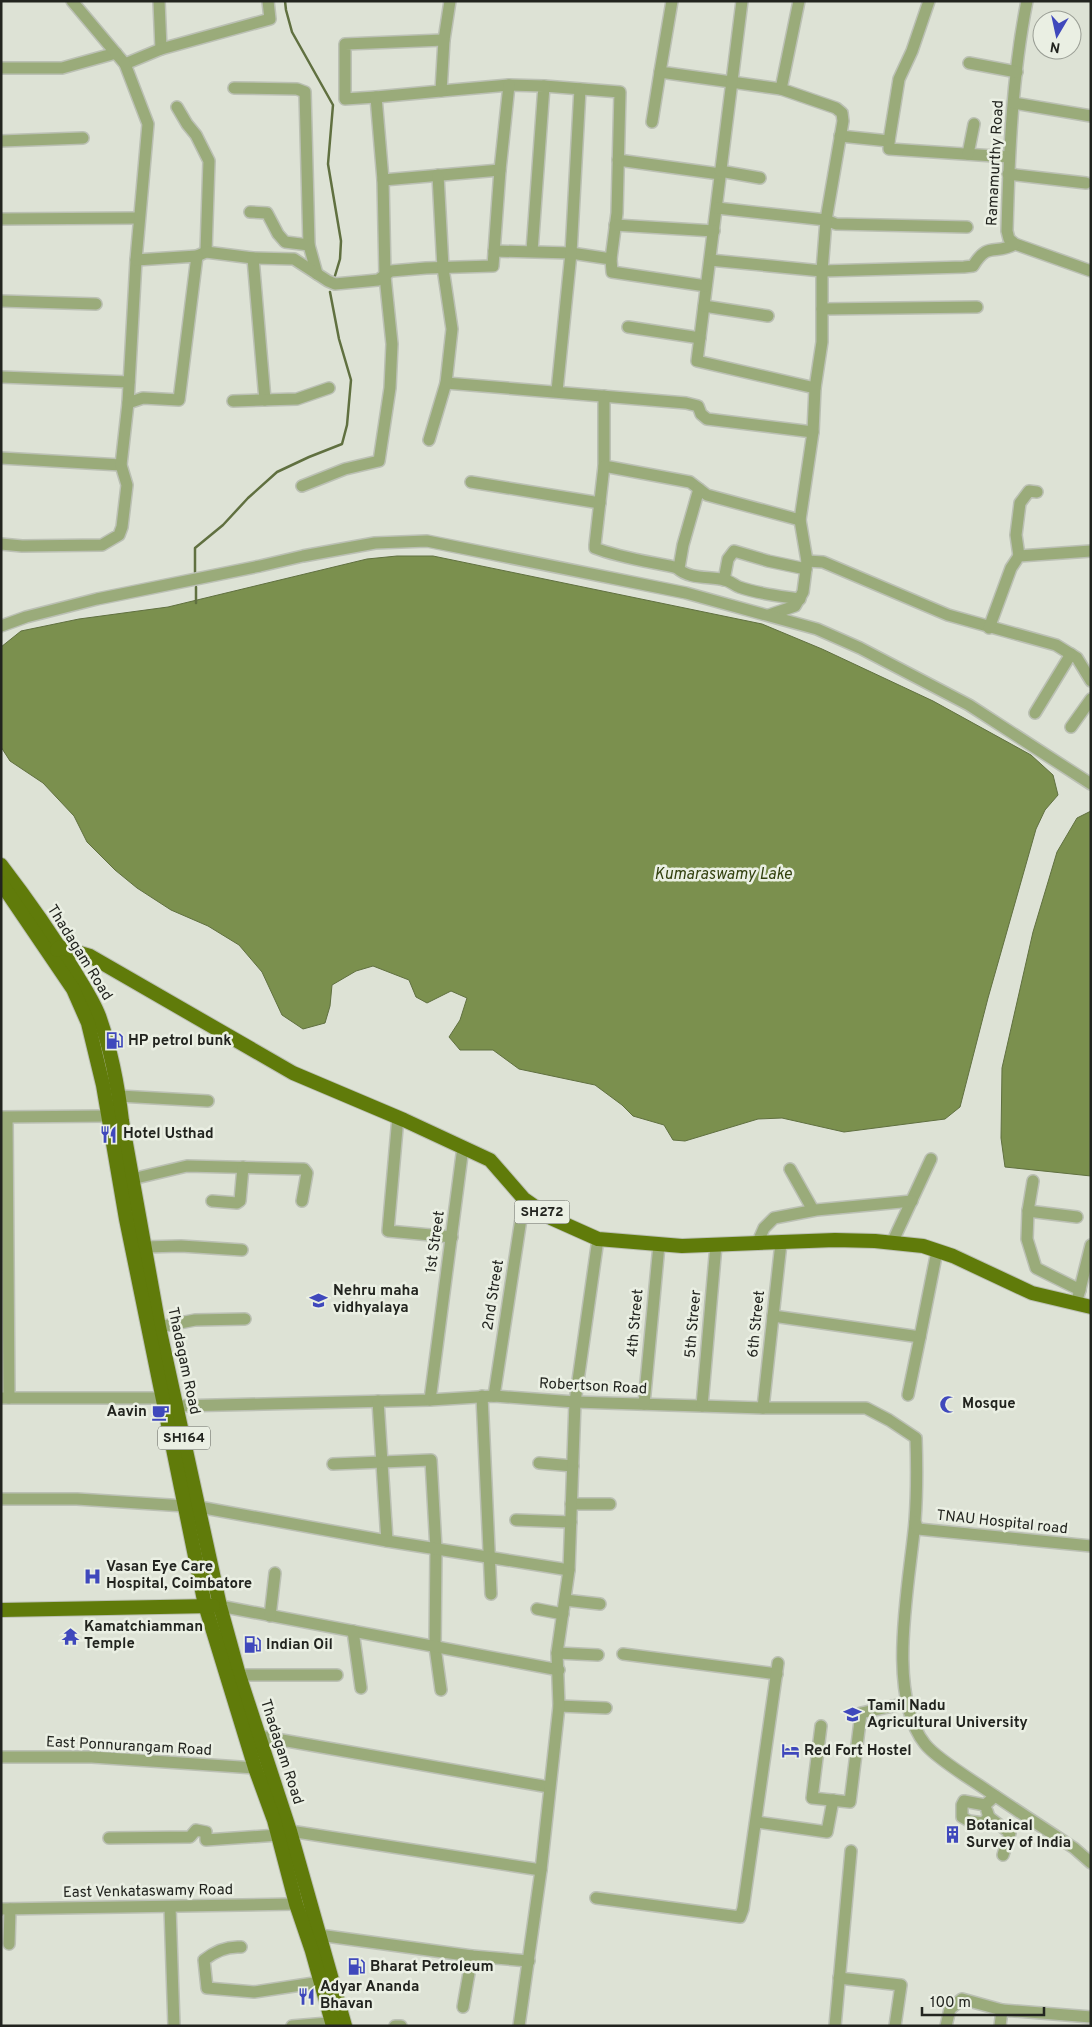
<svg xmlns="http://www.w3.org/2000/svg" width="1092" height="2027" font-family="Overpass,sans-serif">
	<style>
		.water { fill: #7b904e; stroke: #607040 }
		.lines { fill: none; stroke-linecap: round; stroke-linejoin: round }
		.stream { stroke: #607040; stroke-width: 2.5 }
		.minor-casing { stroke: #bbc0b4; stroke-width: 14 }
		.major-casing { stroke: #bbc0b4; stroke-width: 16 }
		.minor { stroke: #9aab7a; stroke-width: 11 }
		.major { stroke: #607b0a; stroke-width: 14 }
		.labels { text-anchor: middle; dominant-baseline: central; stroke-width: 5; stroke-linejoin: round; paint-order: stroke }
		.shield { fill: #eaefe3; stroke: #5e615a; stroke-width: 1 }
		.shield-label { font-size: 14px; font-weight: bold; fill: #22241f }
		.street-label { font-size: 15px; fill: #22241f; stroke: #eaefe3 }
		.poi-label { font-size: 15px; font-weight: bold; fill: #22241f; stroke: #eaefe3; text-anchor: start }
		.water-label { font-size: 16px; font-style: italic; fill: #33410f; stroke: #eaefe3 }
	</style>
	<rect width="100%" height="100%" fill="#dde2d5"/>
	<g class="water">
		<path d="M397,556H433L762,624L822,649L933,701L1031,755L1053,775L1058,795L1045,810L1036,829L988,998L960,1107L945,1119L844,1132L782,1118L758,1119L685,1141L673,1140L664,1125L633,1116L622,1105L595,1085L519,1069L493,1050H460L449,1037L460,1020L467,998L451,991L427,1003L416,997L409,980L373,966L356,971L332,985L330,1006L325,1023L303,1029L282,1015L262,972L239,945L208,926L171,910L137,888L115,870L87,842L74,816L43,783L10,761L1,747V647L21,631L79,619L168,607L367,559Z"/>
		<path d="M1091,811V1176L1005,1167L1001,1138L1002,1068L1033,932L1057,852L1077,818Z"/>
	</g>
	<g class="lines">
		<g class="stream">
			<path d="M285,1L286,10L292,32L333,105L328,164L341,241L340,259L334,279"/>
			<path d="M195,572V548L223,525L248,498L277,472L309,457L342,444L347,425L351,380L339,339L330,292"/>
			<path d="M196,587V603"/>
		</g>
		<defs>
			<g id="minor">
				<path d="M159,1L161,49"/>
				<path d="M672,1L660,72L781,89"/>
				<path d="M742,1L697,361L815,388"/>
				<path d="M1027,1C1012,76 1009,155 1007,231L1009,239L1015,244L1091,271"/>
				<path d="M969,63L1017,72"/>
				<path d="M125,64L161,49L270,19L268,1"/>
				<path d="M1,68H62L116,53"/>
				<path d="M544,86L620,92L617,213L611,259"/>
				<path d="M234,88L297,89L305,92L309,245L317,274"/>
				<path d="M441,91L509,85L544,86L532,251"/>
				<path d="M376,97L345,99V44L444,40"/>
				<path d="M1014,103L1091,116"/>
				<path d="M177,107L187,124L196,135L209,161L206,252"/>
				<path d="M652,122L660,72"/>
				<path d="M840,136L889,141L899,79L912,51L929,1"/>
				<path d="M1,141L83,138"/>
				<path d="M889,141V149L1009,157"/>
				<path d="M968,154L974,124"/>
				<path d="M618,160L720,174"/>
				<path d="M720,171L760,178"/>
				<path d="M1008,174L1086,183"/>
				<path d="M383,180L500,170"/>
				<path d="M717,208L826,220L836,224L967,227"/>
				<path d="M250,212L267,213L278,234L285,242L309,245"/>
				<path d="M1,219L139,218"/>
				<path d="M615,225L714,231"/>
				<path d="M494,251L571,253L611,259L612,272L706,286"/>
				<path d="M197,256L206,252L253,258L294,259L328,281L335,284L378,280L391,271L426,268L493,266L500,170L509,85"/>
				<path d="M253,258L265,400"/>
				<path d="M710,260L822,271L964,267L973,266C989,240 995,256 1015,244"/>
				<path d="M1,301L96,304"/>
				<path d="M704,306L768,316"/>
				<path d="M822,309L977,307"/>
				<path d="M628,327L700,338"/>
				<path d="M1,377L129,382"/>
				<path d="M446,383L686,403L698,406L701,414L707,419L813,432"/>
				<path d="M557,391L571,253L580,89"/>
				<path d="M604,396V466L690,482L707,495L800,520"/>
				<path d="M233,401L297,399L329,388"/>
				<path d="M128,403L136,260"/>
				<path d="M429,440L446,383L452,329L443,268L438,175"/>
				<path d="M1,458L121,465"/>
				<path d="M604,466L595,545V548C620,558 652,562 679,568L683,545L699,489"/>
				<path d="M471,482L600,503"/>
				<path d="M302,486L345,469L379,461L390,388L392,344L385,276L383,180L376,97L441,91L444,40L450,1"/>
				<path d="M1,544L22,546L102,545L119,535L122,527L127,485L121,465L128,403L143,398L179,400L197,256L136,260L148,124L125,64L72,1"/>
				<path d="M1019,556L1016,535L1020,503L1029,491L1037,492"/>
				<path d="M807,561L823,562L948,615L1056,645L1077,658L1091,681"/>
				<path d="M677,568C690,580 710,576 725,580C730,581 734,585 739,587C758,594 780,596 800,599"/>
				<path d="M724,580L728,559L734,551L768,561L806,569"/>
				<path d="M769,615L795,606L803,592L807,561L800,520L813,432L815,388L822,342V271L826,220L843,121L842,113L836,108L781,89L799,1"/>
				<path d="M1,626L26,617L97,599L260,566L303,556L375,543L427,541L686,593L817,629L860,648L969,705L1091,784"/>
				<path d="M989,628L1011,568L1019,556L1091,551"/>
				<path d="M1035,713L1071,654"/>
				<path d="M1071,727L1091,699"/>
				<path d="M119,1096L208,1101"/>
				<path d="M1,1117L108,1116"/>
				<path d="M398,1117L388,1231L452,1237"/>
				<path d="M7,1118L9,1398"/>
				<path d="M790,1169L813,1210"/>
				<path d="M132,1179L187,1166L304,1169L307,1173L302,1201"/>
				<path d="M1033,1181L1028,1211L1027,1239L1036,1268L1080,1290"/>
				<path d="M212,1201L237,1203L240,1201L243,1167"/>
				<path d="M1028,1211L1077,1217"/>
				<path d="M892,1243L931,1159"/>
				<path d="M757,1244L764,1228L774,1218L816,1210L912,1201"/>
				<path d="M144,1247L181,1246L242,1250"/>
				<path d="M1078,1297L1091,1245"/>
				<path d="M773,1316L920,1337L937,1251"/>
				<path d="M159,1327L195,1320L245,1319"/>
				<path d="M908,1395L920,1337"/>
				<path d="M482,1396L491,1594"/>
				<path d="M494,1396L524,1199"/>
				<path d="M1,1398H162L177,1406L430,1400L494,1396L575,1402L763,1408H866L889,1420L916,1438C917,1466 917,1493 915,1521C910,1581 885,1694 925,1744C935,1757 964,1775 979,1785C1010,1806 1042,1827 1074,1848L1091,1863"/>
				<path d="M430,1400L463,1147"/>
				<path d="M378,1401L387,1541"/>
				<path d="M644,1404L659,1245"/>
				<path d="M702,1406L716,1245"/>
				<path d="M763,1408L781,1243"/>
				<path d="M539,1463L573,1466"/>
				<path d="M333,1464L431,1460L436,1549L435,1647L441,1690"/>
				<path d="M1,1499H77L185,1506"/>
				<path d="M571,1504H610"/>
				<path d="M199,1507L387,1541L569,1570"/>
				<path d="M516,1520L571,1522"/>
				<path d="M915,1522L918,1529L1091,1546"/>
				<path d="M565,1600L600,1604"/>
				<path d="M220,1606L559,1670"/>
				<path d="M537,1609L563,1614"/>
				<path d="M270,1616L275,1573"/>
				<path d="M353,1631L361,1688"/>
				<path d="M557,1653L598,1655"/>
				<path d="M623,1654L777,1674"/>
				<path d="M239,1675H337"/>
				<path d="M559,1706L606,1708"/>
				<path d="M821,1726L812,1798L850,1802L861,1713L907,1703"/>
				<path d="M259,1736L549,1787"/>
				<path d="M1,1757H92L255,1768"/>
				<path d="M987,1811L989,1817L1010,1833L1003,1855"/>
				<path d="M989,1817L983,1823L969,1821L962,1817V1805L964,1801L985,1805L995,1796"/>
				<path d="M757,1822L827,1832L833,1800"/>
				<path d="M290,1831L541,1870"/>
				<path d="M109,1838L190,1837L196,1830L206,1832V1840L278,1835"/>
				<path d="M596,1898L740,1917L743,1909L778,1663"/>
				<path d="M170,1907L174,2026"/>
				<path d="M1,1909L296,1904"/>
				<path d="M319,1935L472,1956L529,1961"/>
				<path d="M9,1944L10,1909"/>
				<path d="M241,1947C227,1946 215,1951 204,1960L207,1988L254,1992L321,1982"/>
				<path d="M839,1978L901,1985L895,2026"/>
				<path d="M463,2007L472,1956"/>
				<path d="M292,2026L340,2022"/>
				<path d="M395,2026H401"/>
				<path d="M519,2026L541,1870L559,1706L557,1653L569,1570L575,1402L598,1239"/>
				<path d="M835,2026L851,1851"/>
				<path d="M946,2026L950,2009L962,1999L1002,2010"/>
				<path d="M1000,2026L1002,2010L1091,2017"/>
			</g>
			<g id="major">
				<path d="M1,865C27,899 51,933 73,969C82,984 93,1000 99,1016C111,1050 118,1086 122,1121L159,1327L220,1606L239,1675L290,1831L345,2026"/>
				<path d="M1,883L73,989L88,1023L103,1085L126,1219L205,1605L255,1768L274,1820L296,1904L312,1951L333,2026"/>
				<path d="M57,950L60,947L90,956L293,1073L404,1120L490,1160L524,1199L551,1218L598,1239L682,1246L835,1240L875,1241L923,1246L953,1256L1032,1293L1091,1307"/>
				<path d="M1,1610L213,1606"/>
			</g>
		</defs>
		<use href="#minor" class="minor-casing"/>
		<use href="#major" class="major-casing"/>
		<use href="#minor" class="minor"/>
		<use href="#major" class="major"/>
	</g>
	<defs>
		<symbol id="fuel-bare" viewBox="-9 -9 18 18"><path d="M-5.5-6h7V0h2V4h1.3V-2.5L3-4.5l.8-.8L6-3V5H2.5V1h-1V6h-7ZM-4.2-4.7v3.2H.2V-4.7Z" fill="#3f48bc" stroke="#eaefe3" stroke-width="2.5" paint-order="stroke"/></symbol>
		<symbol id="restaurant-bare" viewBox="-9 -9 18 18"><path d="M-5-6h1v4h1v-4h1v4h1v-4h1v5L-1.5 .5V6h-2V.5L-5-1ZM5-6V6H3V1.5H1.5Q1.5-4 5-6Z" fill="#3f48bc" stroke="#eaefe3" stroke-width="2.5" paint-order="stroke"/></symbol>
		<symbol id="school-bare" viewBox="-9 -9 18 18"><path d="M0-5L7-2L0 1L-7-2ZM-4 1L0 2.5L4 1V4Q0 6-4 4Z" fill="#3f48bc" stroke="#eaefe3" stroke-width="2.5" paint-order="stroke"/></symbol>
		<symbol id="mosque-bare" viewBox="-9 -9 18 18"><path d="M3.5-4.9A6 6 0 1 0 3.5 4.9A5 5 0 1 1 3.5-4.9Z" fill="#3f48bc" stroke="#eaefe3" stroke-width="2.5" paint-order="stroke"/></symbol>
		<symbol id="cafe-bare" viewBox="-9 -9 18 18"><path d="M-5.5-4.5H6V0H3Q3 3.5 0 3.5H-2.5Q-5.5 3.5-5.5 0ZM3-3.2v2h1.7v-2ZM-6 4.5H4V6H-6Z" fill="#3f48bc" stroke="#eaefe3" stroke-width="2.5" paint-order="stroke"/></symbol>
		<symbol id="hospital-bare" viewBox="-9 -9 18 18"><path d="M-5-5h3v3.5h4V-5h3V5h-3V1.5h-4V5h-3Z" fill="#3f48bc" stroke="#eaefe3" stroke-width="2.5" paint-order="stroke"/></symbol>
		<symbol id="temple-bare" viewBox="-9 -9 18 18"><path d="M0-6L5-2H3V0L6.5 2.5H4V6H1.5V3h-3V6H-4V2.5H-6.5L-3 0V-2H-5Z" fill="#3f48bc" stroke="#eaefe3" stroke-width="2.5" paint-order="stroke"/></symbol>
		<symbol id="university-bare" viewBox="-9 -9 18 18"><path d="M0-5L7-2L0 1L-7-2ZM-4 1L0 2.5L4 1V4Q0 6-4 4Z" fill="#3f48bc" stroke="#eaefe3" stroke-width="2.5" paint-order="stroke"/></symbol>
		<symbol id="hotel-bare" viewBox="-9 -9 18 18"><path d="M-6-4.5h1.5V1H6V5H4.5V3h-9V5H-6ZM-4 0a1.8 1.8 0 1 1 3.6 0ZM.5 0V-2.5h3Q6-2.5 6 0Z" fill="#3f48bc" stroke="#eaefe3" stroke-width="2.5" paint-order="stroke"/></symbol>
		<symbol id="building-bare" viewBox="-9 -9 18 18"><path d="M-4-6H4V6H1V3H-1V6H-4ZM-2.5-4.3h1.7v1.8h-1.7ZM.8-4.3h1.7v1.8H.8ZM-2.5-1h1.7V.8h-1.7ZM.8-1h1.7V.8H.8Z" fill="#3f48bc" stroke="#eaefe3" stroke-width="2.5" paint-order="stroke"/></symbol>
	</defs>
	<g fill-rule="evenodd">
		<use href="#fuel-bare" x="102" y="1028" width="25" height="25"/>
		<use href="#restaurant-bare" x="96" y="1122" width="25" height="25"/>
		<use href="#school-bare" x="306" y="1288" width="25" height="25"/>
		<use href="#mosque-bare" x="936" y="1392" width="25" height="25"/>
		<use href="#cafe-bare" x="148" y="1400" width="25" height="25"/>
		<use href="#hospital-bare" x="80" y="1564" width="25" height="25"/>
		<use href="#temple-bare" x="58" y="1624" width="25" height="25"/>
		<use href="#fuel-bare" x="240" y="1632" width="25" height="25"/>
		<use href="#university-bare" x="840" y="1702" width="25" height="25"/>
		<use href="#hotel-bare" x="778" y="1738" width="25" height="25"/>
		<use href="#building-bare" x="940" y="1822" width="25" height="25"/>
		<use href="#fuel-bare" x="344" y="1954" width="25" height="25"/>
		<use href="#restaurant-bare" x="294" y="1984" width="25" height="25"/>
	</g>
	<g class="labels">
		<g class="shield">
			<rect x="514.5" y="1200.5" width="55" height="23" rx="4"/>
			<rect x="158" y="1426.5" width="52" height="23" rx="4"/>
		</g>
		<g class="shield-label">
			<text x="542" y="1212">SH272</text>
			<text x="184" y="1438">SH164</text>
		</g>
		<g class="street-label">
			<text transform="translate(996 163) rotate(-87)">Ramamurthy Road</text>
			<text transform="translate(79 953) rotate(58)">Thadagam Road</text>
			<text transform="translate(436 1242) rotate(-82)">1st Street</text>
			<text transform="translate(494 1295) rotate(-81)">2nd Street</text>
			<text transform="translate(636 1323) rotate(-85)">4th Street</text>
			<text transform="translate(694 1324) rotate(-85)">5th Streer</text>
			<text transform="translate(757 1324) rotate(-84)">6th Street</text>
			<text transform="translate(183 1361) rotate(78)">Thadagam Road</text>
			<text transform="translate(593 1387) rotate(3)">Robertson Road</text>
			<text transform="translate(1002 1523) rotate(6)">TNAU Hospital road</text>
			<text transform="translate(129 1747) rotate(3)">East Ponnurangam Road</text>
			<text transform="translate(281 1752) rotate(72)">Thadagam Road</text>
			<text transform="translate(148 1892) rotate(-1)">East Venkataswamy Road</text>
		</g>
		<g class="poi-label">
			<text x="128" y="1041">HP petrol bunk</text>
			<text x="123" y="1134">Hotel Usthad</text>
			<text x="333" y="1291">Nehru maha<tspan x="333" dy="17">vidhyalaya</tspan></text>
			<text x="962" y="1404">Mosque</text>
			<text x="147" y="1412" text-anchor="end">Aavin</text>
			<text x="106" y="1567">Vasan Eye Care<tspan x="106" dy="17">Hospital, Coimbatore</tspan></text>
			<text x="84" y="1627">Kamatchiamman<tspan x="84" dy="17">Temple</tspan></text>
			<text x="266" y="1645">Indian Oil</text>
			<text x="867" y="1706">Tamil Nadu<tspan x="867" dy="17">Agricultural University</tspan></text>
			<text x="804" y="1751">Red Fort Hostel</text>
			<text x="966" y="1826">Botanical<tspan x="966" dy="17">Survey of India</tspan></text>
			<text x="370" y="1967">Bharat Petroleum</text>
			<text x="320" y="1987">Adyar Ananda<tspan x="320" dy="17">Bhavan</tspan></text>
		</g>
		<g class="water-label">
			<text x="723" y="875">Kumaraswamy Lake</text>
		</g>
	</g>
	<rect width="1092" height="2027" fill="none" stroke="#22241f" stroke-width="5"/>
	<g transform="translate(1057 35) rotate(189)"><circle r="24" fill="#eaefe3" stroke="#9a9e95"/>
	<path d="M0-4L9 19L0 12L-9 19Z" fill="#3f48bc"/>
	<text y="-8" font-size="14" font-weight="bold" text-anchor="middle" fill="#22241f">N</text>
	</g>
	<path d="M922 2007v8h122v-8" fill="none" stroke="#22241f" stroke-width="2.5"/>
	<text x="930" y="2007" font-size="15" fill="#22241f" stroke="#eaefe3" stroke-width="4" paint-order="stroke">100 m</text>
</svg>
